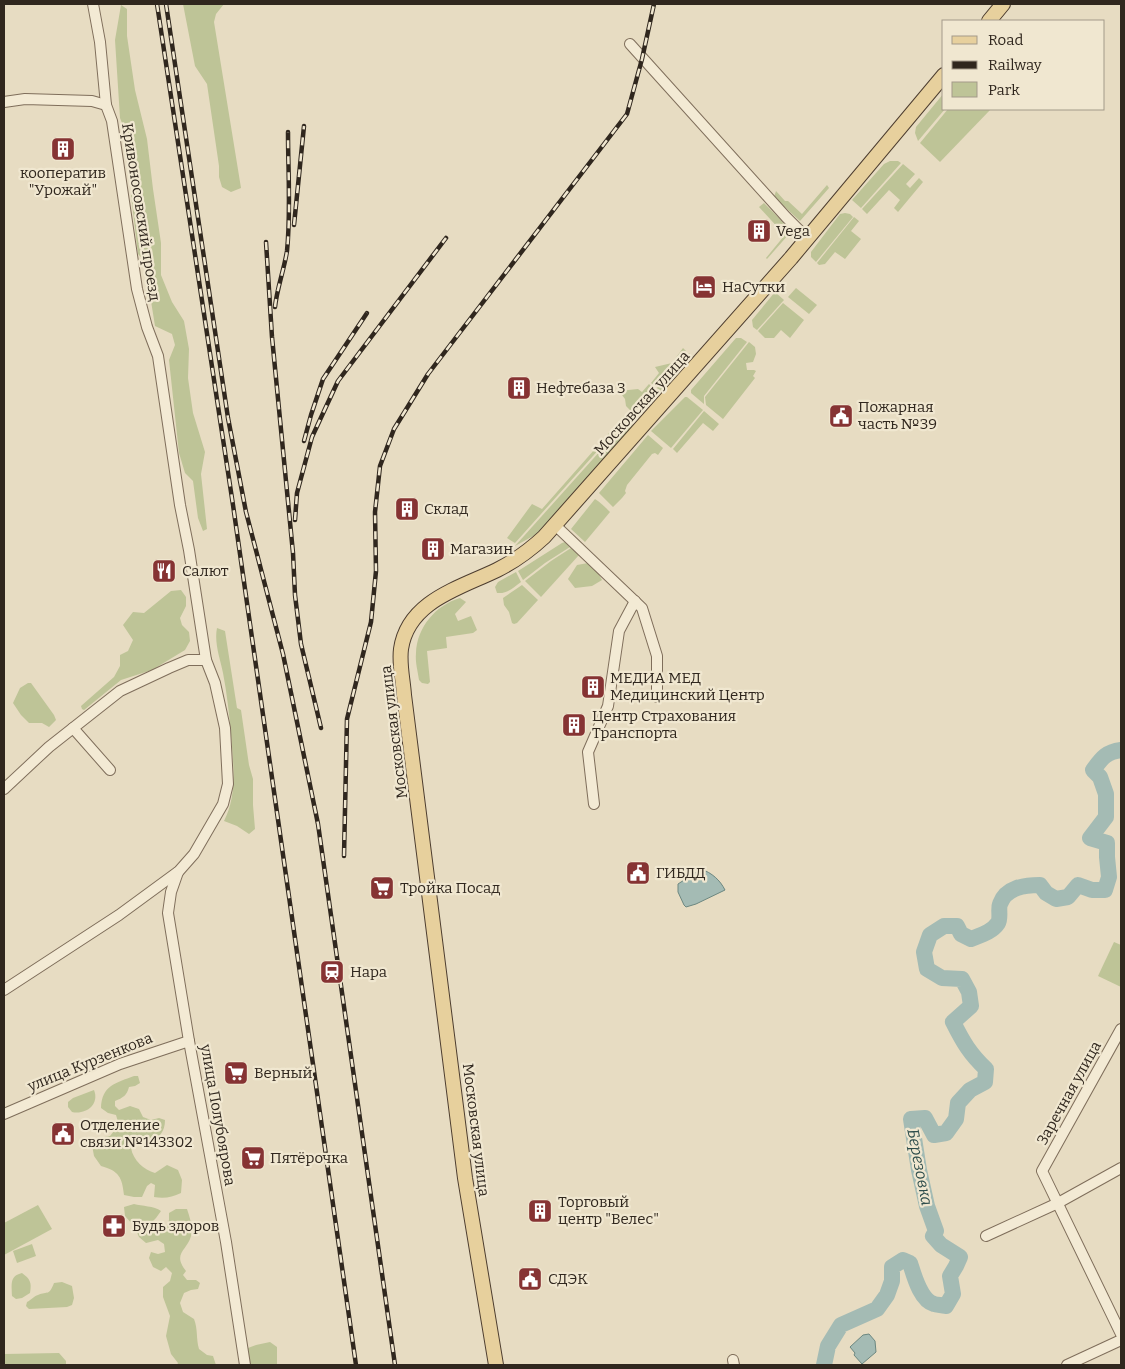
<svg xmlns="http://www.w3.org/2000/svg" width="1125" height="1369" font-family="Bitter,serif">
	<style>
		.green { fill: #bec497 }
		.water { fill: #a4bbb4; stroke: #6c8780 }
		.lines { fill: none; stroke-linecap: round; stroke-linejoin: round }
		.river { stroke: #a4bbb4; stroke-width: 16 }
		.minor-casing { stroke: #7f6e5b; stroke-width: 12 }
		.major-casing { stroke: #4d3d2f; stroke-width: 16 }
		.minor { stroke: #f3ead4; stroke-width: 10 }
		.major { stroke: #e7d09d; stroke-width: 14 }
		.rail-casing { stroke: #30271e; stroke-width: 4.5 }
		.rail { stroke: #f0e7d0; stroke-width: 2.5; stroke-dasharray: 8; stroke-linecap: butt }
		.labels { text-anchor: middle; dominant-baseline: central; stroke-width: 4.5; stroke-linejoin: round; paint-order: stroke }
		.poi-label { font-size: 15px; fill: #30271e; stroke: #f0e7d0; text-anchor: start }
		.street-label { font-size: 15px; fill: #30271e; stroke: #f0e7d0 }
		.water-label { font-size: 16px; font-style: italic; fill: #2f4e4c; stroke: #f0e7d0 }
	</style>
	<rect width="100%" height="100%" fill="#e7dcc2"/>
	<g class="green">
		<path d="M183,4H224L216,14L214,22L241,188L231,192L222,187L219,177V166L207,84L195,66Z"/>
		<path d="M121,5L127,9V36L135,90L147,139L153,189L161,243V275L172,302L184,321L189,349L188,378L193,413L205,452L201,474L207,529L203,531L198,518L193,481L185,473L179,453L169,360L175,345L172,334L155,326L151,301V268L138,254L131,195L136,174L131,146L120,118L115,40Z"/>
		<path d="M944,93L945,109L918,141L915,133L916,127Z"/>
		<path d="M948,109H991L940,162L920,143Z"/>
		<path d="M890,161H898L901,163L861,208L852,200L884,164Z"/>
		<path d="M903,164L915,174L906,184L910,188L919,178L923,182L898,212L894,208L900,200L889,190L867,214L862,209Z"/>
		<path d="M827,185L829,188L800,221L774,197L776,191L785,201H788L802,214Z"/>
		<path d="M764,203L785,224L789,234L767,259L766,258L784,236L782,232L759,207Z"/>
		<path d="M845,213L850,214L853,217L816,262L811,257V252L840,214Z"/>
		<path d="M854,217L859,221L851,231L861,239L845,259L835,252L825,264L819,265L817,263Z"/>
		<path d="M796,288L817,305L809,314L788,297Z"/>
		<path d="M775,292L784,300L757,330L753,327L752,320Z"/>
		<path d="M783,303L804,320L790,338L781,330L774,338H765L758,331Z"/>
		<path d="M736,338H741L747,342L704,396V404L691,393V390Z"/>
		<path d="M749,342L755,347L756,354L753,362L746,363L747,370H754L756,371L753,376L755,378L723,419L706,405L705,397Z"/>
		<path d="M683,348L686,351L655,386L651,383L659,373L655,367L672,363Z"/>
		<path d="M689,353L693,357L663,392L657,388Z"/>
		<path d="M649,384L653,388L632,412L626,406L625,399L619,391L638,389L642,392Z"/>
		<path d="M685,397H687L703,410L671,448L651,431Z"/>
		<path d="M704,411L719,424L713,431L703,423L677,453L673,449Z"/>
		<path d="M624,416L627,418L515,543L507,538L532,504L542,509Z"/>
		<path d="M627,421L633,426L546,524L535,535L515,546Z"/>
		<path d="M648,435L663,448L658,455L655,453L652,454L627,485L625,491L626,493L622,498L613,507L599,493Z"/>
		<path d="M595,499C601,503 605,507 610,512L585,542L571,529Z"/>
		<path d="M565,542L570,547L545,563L523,580L518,571L562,543Z"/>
		<path d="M571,548L579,555L541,597L525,581L551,561Z"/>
		<path d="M588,563L596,569L602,580L592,586L575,588L568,579L577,565Z"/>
		<path d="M516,572L521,582C513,588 507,594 497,593L495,587L498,582Z"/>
		<path d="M522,585L538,600L517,623L514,624L512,623L509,612L504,605L503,598Z"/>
		<path d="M181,590L186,597V606L180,618L182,625L189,632L190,641L185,650L152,670L121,680L84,710L82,709L81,706L114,677L120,666V655L128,651L133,640L123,625L133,612L144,613L171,591Z"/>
		<path d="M460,598L466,602L455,614L458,621L471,616L477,630L473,633L446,637L447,648L427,651L430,682L428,684L422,683L419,680C418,672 415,662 416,653C417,627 436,605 460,598Z"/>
		<path d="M217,628L225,631L237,708L241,710L249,765L253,779V805L255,829L249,834L237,826L224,821C238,794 233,763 231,734C229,714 227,693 223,673C220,658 214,643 217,628Z"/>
		<path d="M28,683H31L54,715L56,720L49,727L42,723H29L21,715L13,703L20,688Z"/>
		<path d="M1114,942L1121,945V987L1098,976Z"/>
		<path d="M134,1076H138L140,1083L135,1086L129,1087C127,1095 123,1098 115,1101V1106L119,1110L130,1106L139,1109L143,1117L151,1120L159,1118L165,1120C165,1132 159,1138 149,1142L141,1137L133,1136C132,1139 130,1144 131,1148C133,1160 144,1170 155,1173L167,1165L178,1170L182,1180L181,1193C172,1197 165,1199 154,1197L155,1185L151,1183L147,1186L142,1197H134L124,1195C122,1177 119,1171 101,1166L94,1156L92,1145L100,1138L110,1136L119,1125L116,1115L108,1113L101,1108C102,1085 116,1083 134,1076Z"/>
		<path d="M94,1090C100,1105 85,1115 72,1112L68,1107V1102L73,1098Z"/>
		<path d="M134,1204C142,1206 154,1206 161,1211L156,1218L151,1223L150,1229L158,1231H166L169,1220V1213L176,1209H187C190,1218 193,1227 191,1236C187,1251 172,1253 186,1271L183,1275L187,1280H196L200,1283L198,1289L191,1290L184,1293L180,1303L183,1312L194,1319C198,1329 196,1339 199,1349L207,1355L213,1356L216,1365H177L178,1363L171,1354L166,1336L170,1316L163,1297V1287L170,1281L172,1273L166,1267L161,1271L153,1267L149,1258L151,1252L158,1254L165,1252L164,1244L158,1240L146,1243L139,1237L134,1226L125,1216L124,1207Z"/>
		<path d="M38,1205L52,1229L4,1255V1223Z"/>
		<path d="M32,1244L36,1256L17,1263L13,1251Z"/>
		<path d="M22,1273C30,1279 32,1282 30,1293L22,1298L16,1299L12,1296C12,1285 9,1276 22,1273Z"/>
		<path d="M62,1282L72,1286L74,1298L72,1305L67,1307L29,1309L26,1306L27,1302C31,1300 34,1296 38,1295C48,1291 49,1296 54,1283Z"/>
		<path d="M270,1342L277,1347V1365H247L248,1348L256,1345Z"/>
		<path d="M59,1353L66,1361V1365H4V1354Z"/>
	</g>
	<g class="water">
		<path d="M701,869C712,873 720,880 725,890L696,904L686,907L684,905L678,892V884Z"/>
		<path d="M869,1334L875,1341L876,1352L862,1364L854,1355L855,1353L850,1347L863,1335Z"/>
	</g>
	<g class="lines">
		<path class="river" d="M824,1365L828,1346L841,1325L877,1309L887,1295L892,1281V1267L903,1260L910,1263C914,1275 920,1300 934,1304C937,1305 942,1305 946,1306L953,1294L950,1276L956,1266L960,1257L941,1245L933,1236L936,1231L927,1206L919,1170L911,1119L925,1118L934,1135L946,1133L956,1119L958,1103L970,1090L985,1082L986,1069C970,1054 963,1042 953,1022L971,1006L969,992L962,979L942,978L927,969L924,952L930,935L944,926H957L961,934L971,939C981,935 992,932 998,923C1001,918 998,909 1000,904C1006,887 1025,885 1040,885L1046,893L1056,899L1068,897L1078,885L1092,890H1105L1109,877L1107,857V843L1090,838L1106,817V794L1100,777L1093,770C1102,758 1106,752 1121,750"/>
		<defs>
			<g id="minor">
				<path d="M630,44L786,217L808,239"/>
				<path d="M4,102L25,99L92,101L106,105"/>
				<path d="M555,525L642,608L657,656V697"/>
				<path d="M73,728L110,770"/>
				<path d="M4,789L49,747L120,691L169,668L188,660H206"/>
				<path d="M594,804L588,752L608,706L619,631L635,601"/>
				<path d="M178,872L171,892L168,913L189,1041L226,1242L245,1365"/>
				<path d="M4,990L119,915L179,871L194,854L223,804L228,784L225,728L215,683L206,660L189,550L180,505L158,356L147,327L137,289L112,121L106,105L100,42L93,4"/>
				<path d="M1121,1029L1042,1171L1121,1334"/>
				<path d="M4,1114L120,1064L189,1041"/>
				<path d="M986,1236L1058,1203L1121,1168"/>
				<path d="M733,1360L734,1365"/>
				<path d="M1067,1365L1121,1340"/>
			</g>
			<g id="major">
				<path d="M989,21L1003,4"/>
				<path d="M496,1365L465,1178L404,695C403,680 399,664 401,649C408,601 460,588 497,570C515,561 530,550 544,537L791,258L944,75"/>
			</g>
		</defs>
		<use href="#minor" class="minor-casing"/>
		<use href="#major" class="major-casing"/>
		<use href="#minor" class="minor"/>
		<use href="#major" class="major"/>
		<defs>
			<g id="rail">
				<path d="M157,4L233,505L356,1365"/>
				<path d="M166,4L228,418L246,512L283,654L318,824L395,1365"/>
				<path d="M294,225L304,126"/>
				<path d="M266,242L272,337L293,553L295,595L301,644L321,728"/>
				<path d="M275,307C277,288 284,270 287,251C291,212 288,171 288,132"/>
				<path d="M304,441L311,415L323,379L367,313"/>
				<path d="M295,520L297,493L312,437L338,381L446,238"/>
				<path d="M344,856L347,719L371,622L376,571L375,512L380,466L394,429L428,374L627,114L642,59L654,4"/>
			</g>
		</defs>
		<use href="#rail" class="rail-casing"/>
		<use href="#rail" class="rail"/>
	</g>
	<defs>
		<symbol id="building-square" viewBox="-11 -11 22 22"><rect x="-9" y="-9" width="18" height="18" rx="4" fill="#863333" stroke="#f0e7d0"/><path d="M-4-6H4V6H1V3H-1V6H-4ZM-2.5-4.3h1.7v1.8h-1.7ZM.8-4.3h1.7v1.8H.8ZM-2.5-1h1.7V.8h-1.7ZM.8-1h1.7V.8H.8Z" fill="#fff"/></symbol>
		<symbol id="hotel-square" viewBox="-11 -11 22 22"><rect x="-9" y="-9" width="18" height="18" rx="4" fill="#863333" stroke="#f0e7d0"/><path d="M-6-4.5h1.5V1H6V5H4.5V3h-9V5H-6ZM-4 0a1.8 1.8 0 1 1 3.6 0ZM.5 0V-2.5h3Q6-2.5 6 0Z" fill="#fff"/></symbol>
		<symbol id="civic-square" viewBox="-11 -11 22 22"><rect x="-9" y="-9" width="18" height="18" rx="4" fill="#863333" stroke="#f0e7d0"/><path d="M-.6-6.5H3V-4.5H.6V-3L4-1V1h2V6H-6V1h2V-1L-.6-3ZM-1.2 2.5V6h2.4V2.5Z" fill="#fff"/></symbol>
		<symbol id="restaurant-square" viewBox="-11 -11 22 22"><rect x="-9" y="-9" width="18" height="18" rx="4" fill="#863333" stroke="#f0e7d0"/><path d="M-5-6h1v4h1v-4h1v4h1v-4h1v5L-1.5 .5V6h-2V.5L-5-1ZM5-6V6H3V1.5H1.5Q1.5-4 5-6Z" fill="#fff"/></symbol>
		<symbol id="supermarket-square" viewBox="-11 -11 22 22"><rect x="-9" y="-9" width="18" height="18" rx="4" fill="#863333" stroke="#f0e7d0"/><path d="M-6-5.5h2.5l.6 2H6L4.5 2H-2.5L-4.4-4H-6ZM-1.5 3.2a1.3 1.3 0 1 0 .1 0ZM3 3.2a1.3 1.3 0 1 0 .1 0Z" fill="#fff"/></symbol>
		<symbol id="station-square" viewBox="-11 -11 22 22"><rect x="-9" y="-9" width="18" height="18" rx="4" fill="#863333" stroke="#f0e7d0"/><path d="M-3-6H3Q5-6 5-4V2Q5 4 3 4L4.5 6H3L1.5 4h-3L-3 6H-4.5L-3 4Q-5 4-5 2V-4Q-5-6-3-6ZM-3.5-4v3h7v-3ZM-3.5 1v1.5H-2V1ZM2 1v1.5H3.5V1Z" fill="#fff"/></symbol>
		<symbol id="pharmacy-square" viewBox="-11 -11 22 22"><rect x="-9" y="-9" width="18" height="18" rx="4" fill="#863333" stroke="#f0e7d0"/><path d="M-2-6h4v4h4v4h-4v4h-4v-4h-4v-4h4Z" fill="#fff"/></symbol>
	</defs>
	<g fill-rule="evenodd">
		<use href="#building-square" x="49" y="135" width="28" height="28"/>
		<use href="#building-square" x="745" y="217" width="28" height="28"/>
		<use href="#hotel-square" x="690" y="273" width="28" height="28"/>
		<use href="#building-square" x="505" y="374" width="28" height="28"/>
		<use href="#civic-square" x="827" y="402" width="28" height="28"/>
		<use href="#building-square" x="393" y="495" width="28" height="28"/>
		<use href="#building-square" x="419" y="535" width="28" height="28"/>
		<use href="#restaurant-square" x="150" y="557" width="28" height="28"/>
		<use href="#building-square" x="579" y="673" width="28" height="28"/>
		<use href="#building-square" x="560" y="711" width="28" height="28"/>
		<use href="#civic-square" x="624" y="859" width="28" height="28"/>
		<use href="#supermarket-square" x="368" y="874" width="28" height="28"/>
		<use href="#station-square" x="318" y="958" width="28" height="28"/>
		<use href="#supermarket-square" x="222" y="1059" width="28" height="28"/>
		<use href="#civic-square" x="49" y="1120" width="28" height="28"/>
		<use href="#supermarket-square" x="239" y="1144" width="28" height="28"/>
		<use href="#building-square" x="526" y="1197" width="28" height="28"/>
		<use href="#pharmacy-square" x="100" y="1212" width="28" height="28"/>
		<use href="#civic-square" x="516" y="1265" width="28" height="28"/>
	</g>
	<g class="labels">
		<g class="poi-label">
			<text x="63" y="173" text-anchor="middle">кооператив<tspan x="63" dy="17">"Урожай"</tspan></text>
			<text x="776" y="231">Vega</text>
			<text x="722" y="287">НаСутки</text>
			<text x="536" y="388">Нефтебаза 3</text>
			<text x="858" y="407">Пожарная<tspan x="858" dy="17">часть №39</tspan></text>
			<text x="424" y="509">Склад</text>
			<text x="450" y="549">Магазин</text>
			<text x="182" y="571">Салют</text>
			<text x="610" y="678">МЕДИА МЕД<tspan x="610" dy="17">Медицинский Центр</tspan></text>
			<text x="592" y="716">Центр Страхования<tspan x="592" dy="17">Транспорта</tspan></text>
			<text x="656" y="873">ГИБДД</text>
			<text x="400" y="888">Тройка Посад</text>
			<text x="350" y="972">Нара</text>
			<text x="254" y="1073">Верный</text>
			<text x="80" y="1125">Отделение<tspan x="80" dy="17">связи №143302</tspan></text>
			<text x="270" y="1158">Пятёрочка</text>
			<text x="558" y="1202">Торговый<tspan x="558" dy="17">центр "Велес"</tspan></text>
			<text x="132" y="1226">Будь здоров</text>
			<text x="548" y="1279">СДЭК</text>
		</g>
		<g class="street-label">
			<text transform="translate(141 212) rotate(81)">Кривоносовский проезд</text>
			<text transform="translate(642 403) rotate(-48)">Московская улица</text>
			<text transform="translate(394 732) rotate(-97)">Московская улица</text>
			<text transform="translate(90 1062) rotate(-22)">улица Курзенкова</text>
			<text transform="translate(1069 1093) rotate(-61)">Заречная улица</text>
			<text transform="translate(218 1115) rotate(80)">улица Полубоярова</text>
			<text transform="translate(476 1130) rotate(83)">Московская улица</text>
		</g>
		<g class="water-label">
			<text transform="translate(920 1167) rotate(79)">Березовка</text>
		</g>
	</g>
	<rect width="1125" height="1369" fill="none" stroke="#30271e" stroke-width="10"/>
	<rect x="942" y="20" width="162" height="90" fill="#f0e7d0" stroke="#a39a89"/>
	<rect x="952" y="36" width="25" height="8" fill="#e7d09d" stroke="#a39a89"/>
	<text x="988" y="45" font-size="15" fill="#30271e">Road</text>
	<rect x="952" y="61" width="25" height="8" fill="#30271e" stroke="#a39a89"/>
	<text x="988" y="70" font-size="15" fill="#30271e">Railway</text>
	<rect x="952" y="82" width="25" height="15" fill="#bec497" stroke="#a39a89"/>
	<text x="988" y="95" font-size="15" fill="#30271e">Park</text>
</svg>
